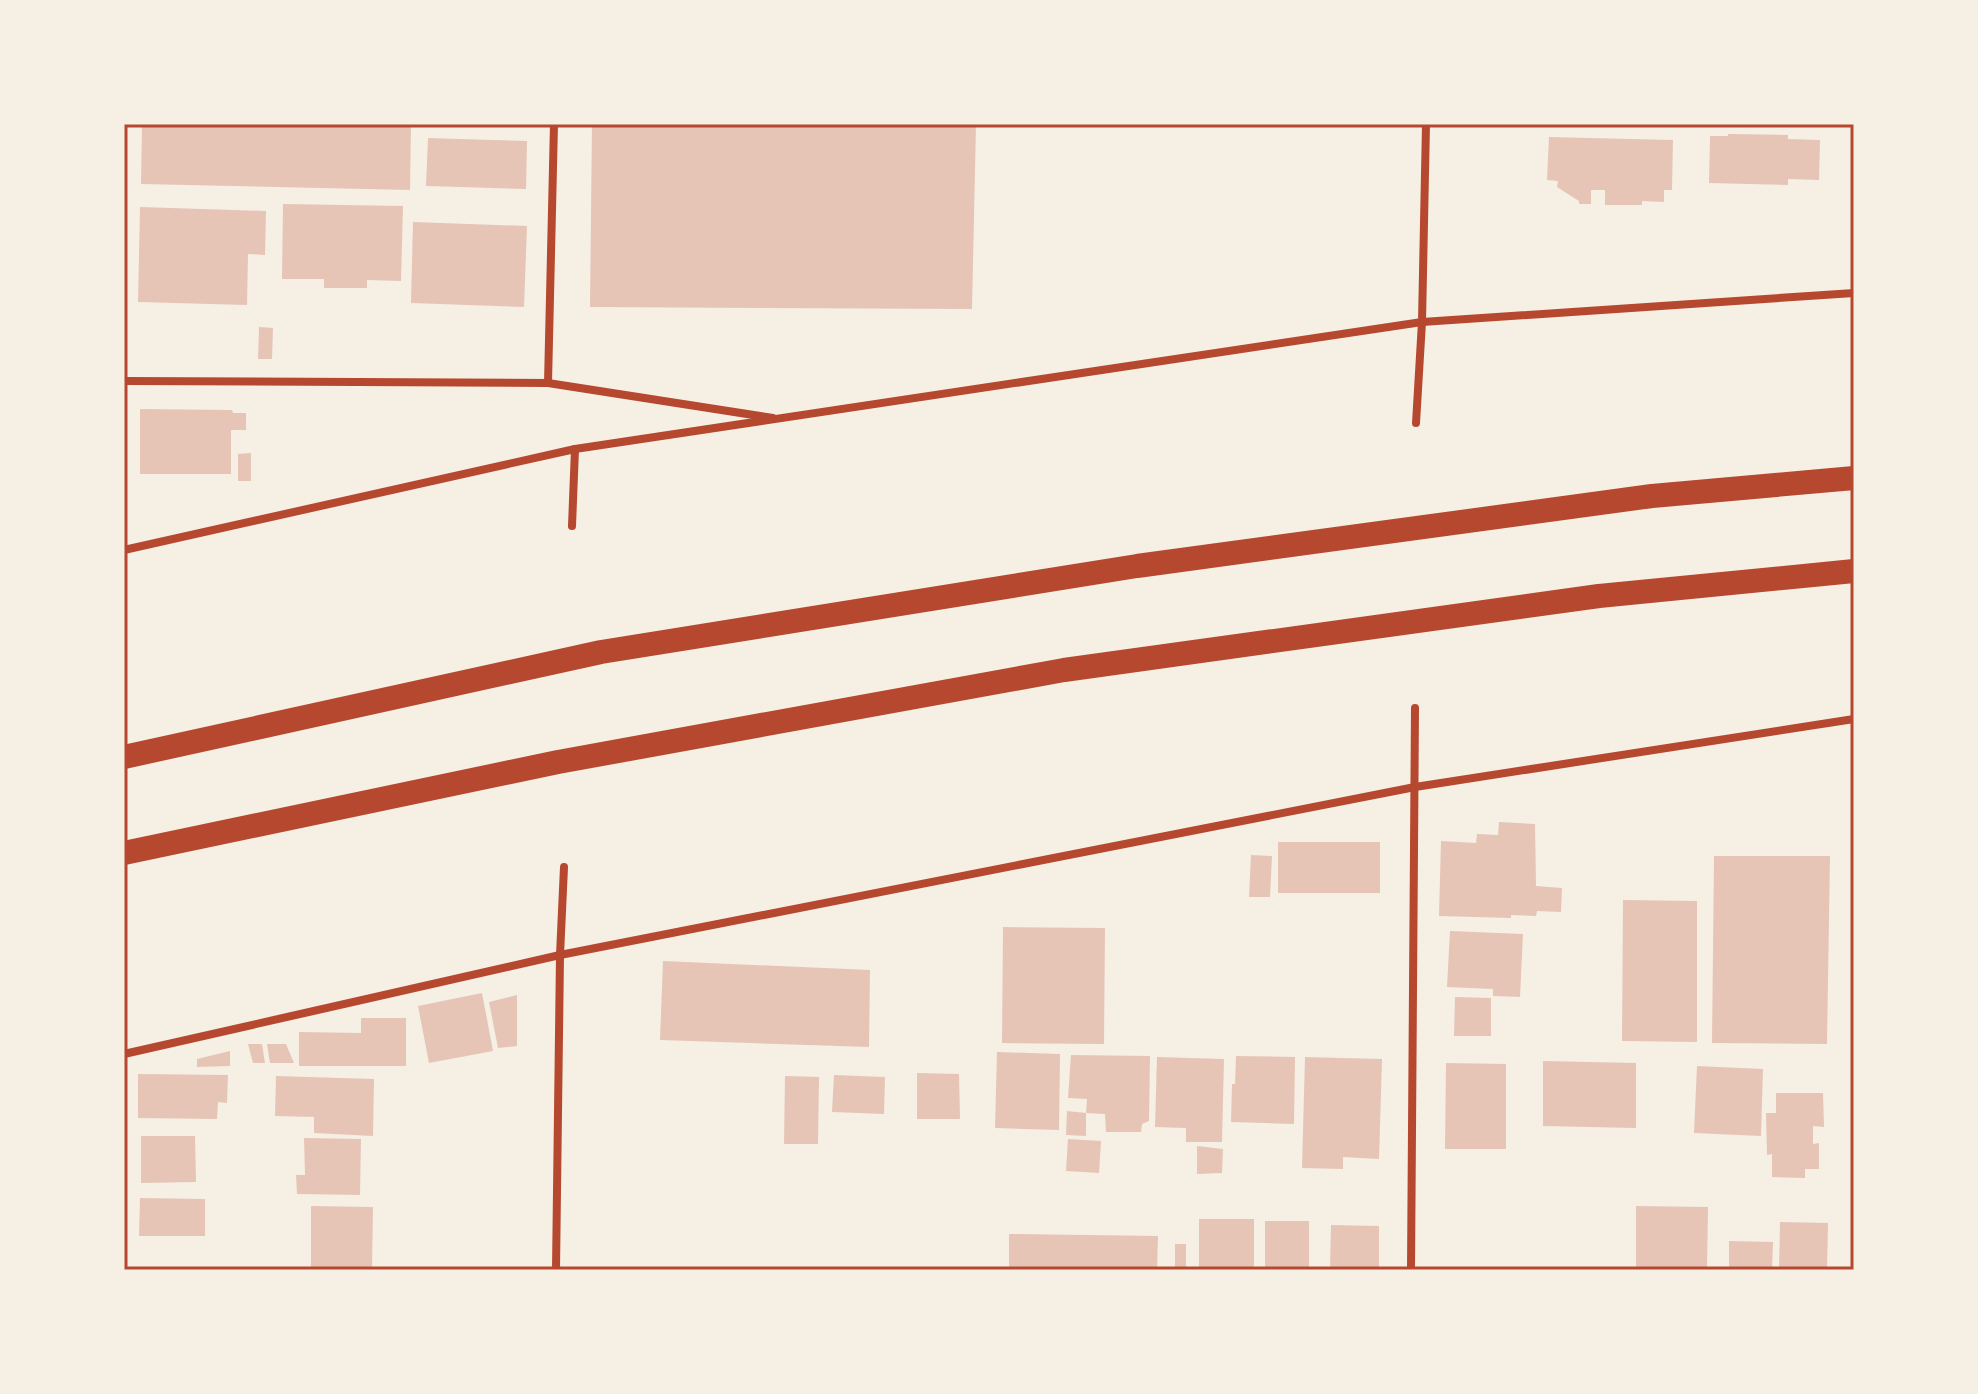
<svg xmlns="http://www.w3.org/2000/svg" width="1978" height="1394" font-family="Overpass,sans-serif">
	<style>
		.building { fill: #e6c5b7 }
		.lines { fill: none; stroke-linecap: round; stroke-linejoin: round }
		.minor { stroke: #b5482f; stroke-width: 8 }
		.motorway { stroke: #b5482f; stroke-width: 24 }
		.neatline { fill: none; stroke: #b5482f; stroke-width: 3 }
	</style>
	<rect width="100%" height="100%" fill="#f6efe4"/>
	<g class="building">
		<path d="M142,124H411L410,190L141,184Z"/>
		<path d="M592,124H976L972,309L590,307Z"/>
		<path d="M1728,134L1788,135V139L1820,140L1819,180L1788,179V185L1709,183L1710,136H1728Z"/>
		<path d="M1549,137L1673,140L1672,190H1664V202L1642,201V205H1605V190H1591V204H1579V201L1557,187L1558,181L1547,180Z"/>
		<path d="M428,138L527,141L526,189L426,186Z"/>
		<path d="M283,204L403,206L401,281L367,280V288H324V279H282Z"/>
		<path d="M140,207L266,211L265,255L248,254L247,305L138,302Z"/>
		<path d="M413,222L527,226L524,307L411,303Z"/>
		<path d="M259,327L273,328L272,359H258Z"/>
		<path d="M140,409L232,410L233,413H246V430H231V474H140Z"/>
		<path d="M251,453V481H238V454Z"/>
		<path d="M1499,822L1535,824L1536,886L1562,888L1561,912L1537,911L1536,916L1511,915V918L1439,916L1441,841L1476,843L1477,834L1498,835Z"/>
		<rect x="1278" y="842" width="102" height="51"/>
		<path d="M1251,855L1272,856L1270,897H1249Z"/>
		<path d="M1714,856H1830L1827,1044L1712,1043Z"/>
		<path d="M1623,900L1697,901V1042L1622,1041Z"/>
		<path d="M1003,927L1105,928L1104,1044L1002,1043Z"/>
		<path d="M1450,931L1523,934L1520,997L1493,996V989L1447,987Z"/>
		<path d="M663,961L870,970L869,1047L660,1040Z"/>
		<path d="M482,993L493,1051L429,1063L418,1006Z"/>
		<path d="M517,995V1046L498,1048L489,1002Z"/>
		<path d="M1455,997L1491,998V1036H1454Z"/>
		<path d="M361,1018H406V1066H299V1032L361,1033Z"/>
		<path d="M248,1044H262L265,1063H253Z"/>
		<path d="M267,1044H286L294,1063H270Z"/>
		<path d="M230,1051V1066L197,1067V1059Z"/>
		<path d="M997,1052L1060,1054L1059,1130L995,1128Z"/>
		<path d="M1071,1055L1150,1056L1149,1121L1142,1124L1141,1132H1106L1105,1114L1086,1113L1087,1099L1068,1098Z"/>
		<path d="M1236,1056L1295,1057L1294,1124L1231,1122L1232,1084H1235Z"/>
		<path d="M1157,1057L1224,1059L1222,1142H1186V1128L1155,1127Z"/>
		<path d="M1305,1057L1382,1059L1379,1159L1343,1157V1169L1302,1168Z"/>
		<path d="M1543,1061L1636,1063V1128L1543,1126Z"/>
		<path d="M1446,1063L1506,1064V1149H1445Z"/>
		<path d="M1697,1066L1763,1069L1761,1136L1694,1133Z"/>
		<path d="M917,1073L959,1074L960,1119H917Z"/>
		<path d="M138,1074L228,1075L227,1103L218,1102L217,1119L138,1118Z"/>
		<path d="M834,1075L885,1077L884,1114L832,1112Z"/>
		<path d="M276,1076L374,1079L373,1136L314,1133V1117L275,1116Z"/>
		<path d="M785,1076L819,1077L818,1144H784Z"/>
		<path d="M1776,1093H1823L1824,1127L1813,1126V1144L1819,1143V1169H1805V1178L1772,1177V1154L1767,1155L1766,1113H1776Z"/>
		<path d="M1067,1111L1086,1113V1136L1066,1135Z"/>
		<path d="M141,1136H195L196,1182L141,1183Z"/>
		<path d="M304,1138L361,1139L360,1195L297,1194L296,1175H305Z"/>
		<path d="M1068,1139L1101,1141L1099,1173L1066,1171Z"/>
		<path d="M1197,1146L1223,1149L1222,1173L1197,1174Z"/>
		<path d="M140,1198L205,1199V1236H139Z"/>
		<path d="M311,1206L373,1207L372,1270L311,1269Z"/>
		<path d="M1636,1206L1708,1207L1707,1270H1636Z"/>
		<rect x="1199" y="1219" width="55" height="51"/>
		<rect x="1265" y="1221" width="44" height="49"/>
		<path d="M1780,1222L1828,1223L1827,1270H1779Z"/>
		<path d="M1331,1225L1379,1226V1270H1330Z"/>
		<path d="M1009,1234L1158,1236L1157,1270H1009Z"/>
		<path d="M1729,1241L1773,1242L1772,1270H1729Z"/>
		<rect x="1175" y="1244" width="11" height="26"/>
	</g>
	<g class="lines">
		<g class="minor">
			<path d="M124,381L548,383L773,418"/>
			<path d="M548,383L554,124"/>
			<path d="M1416,423L1422,322L1426,124"/>
			<path d="M572,526L575,449"/>
			<path d="M124,550L575,449L1422,322L1854,293"/>
			<path d="M124,1054L560,955L1415,787L1854,719"/>
			<path d="M556,1270L560,955L564,867"/>
			<path d="M1411,1270L1415,708"/>
		</g>
		<g class="motorway">
			<path d="M124,757L601,652L1137,566L1652,496L1854,478"/>
			<path d="M124,853L558,762L1064,670L1599,596L1854,571"/>
		</g>
	</g>
	<rect width="1978" height="1394" fill="none" stroke="#f6efe4" stroke-width="252"/>
	<rect x="126" y="126" width="1726" height="1142" class="neatline"/>
</svg>
